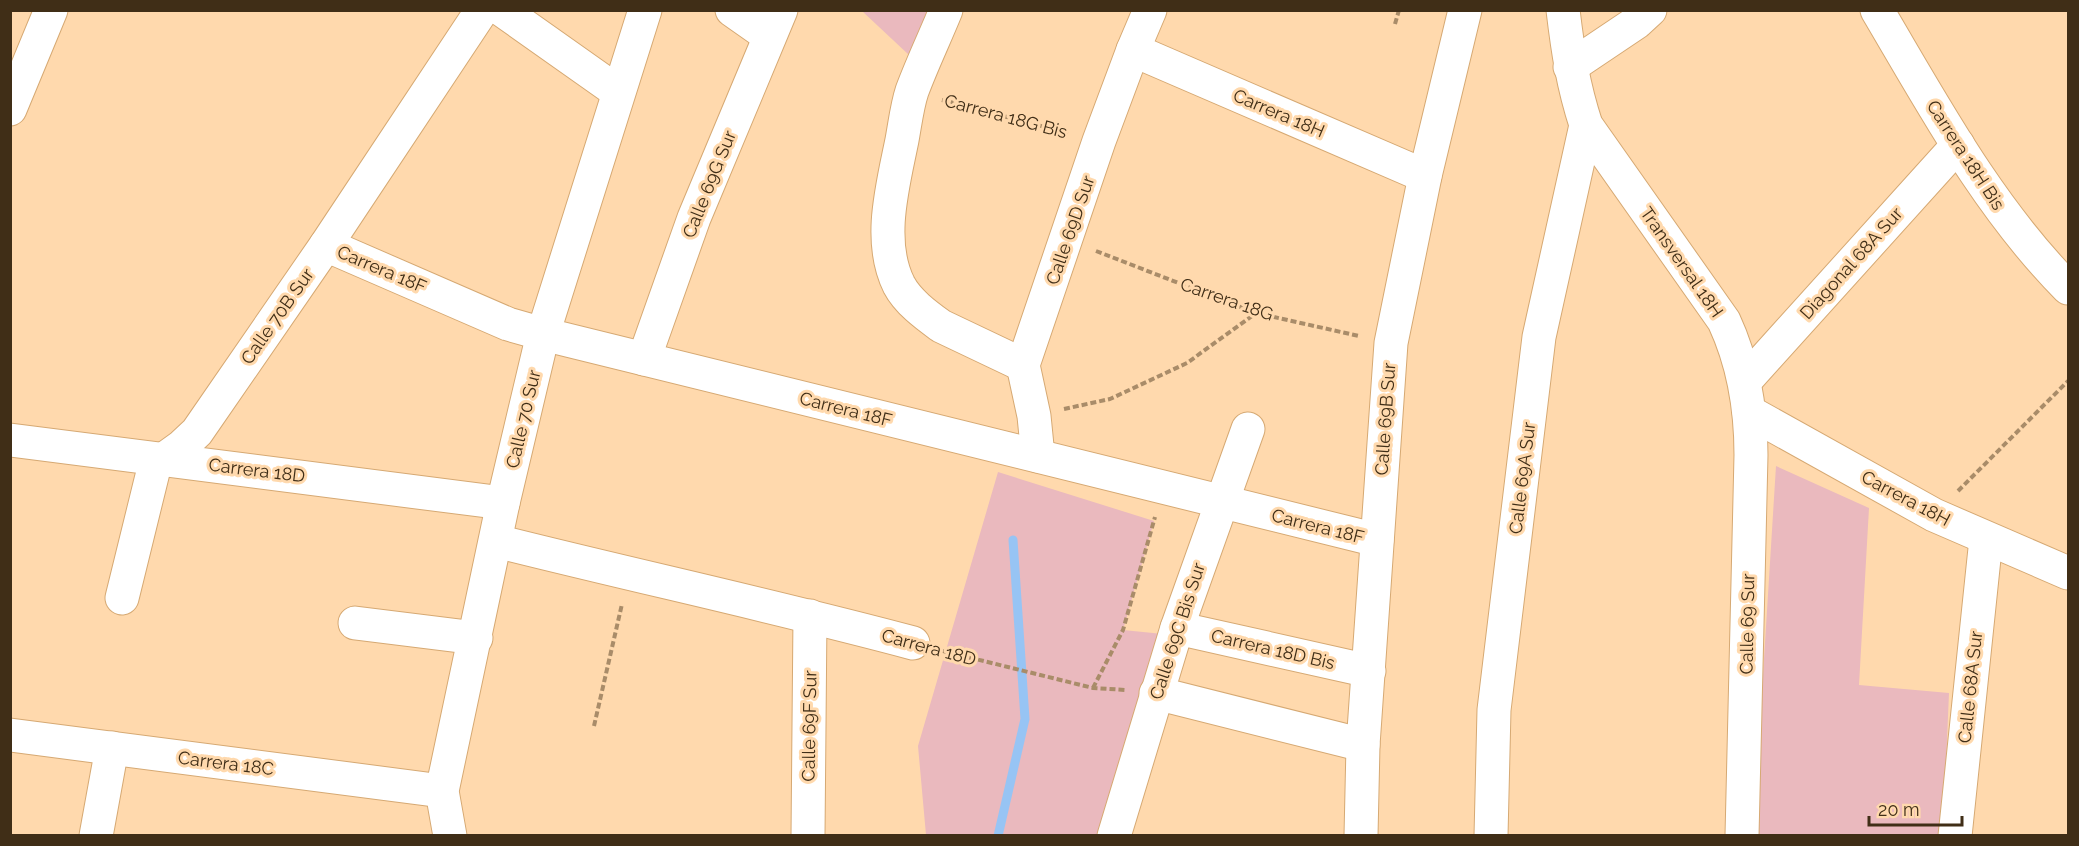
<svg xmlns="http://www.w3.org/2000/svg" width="2079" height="846" font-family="Raleway,sans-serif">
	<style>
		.green { fill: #eab9be }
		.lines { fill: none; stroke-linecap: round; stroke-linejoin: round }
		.stream { stroke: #97c4f4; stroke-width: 9 }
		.minor-casing { stroke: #d6a973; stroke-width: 35 }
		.path { stroke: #a98c69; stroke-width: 4; stroke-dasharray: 6 3; stroke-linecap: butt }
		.minor { stroke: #fff; stroke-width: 33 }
		.labels { text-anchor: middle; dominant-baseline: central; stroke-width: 6; stroke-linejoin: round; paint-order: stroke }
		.street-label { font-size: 18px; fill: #402e17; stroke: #ffd9ad }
	</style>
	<rect width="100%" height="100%" fill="#ffd9ad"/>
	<g class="green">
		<path d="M862,11H929L909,55Z"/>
		<path d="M1776,466L1869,508L1859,685L1949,693L1943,835L1753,836Z"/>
		<path d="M998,472L1154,521L1123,630L1193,637L1169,699L1123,835H926L918,746Z"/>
	</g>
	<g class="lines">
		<path class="stream" d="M998,836L1025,719L1013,540"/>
		<defs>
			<g id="minor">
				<path d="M502,10L618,92"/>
				<path d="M732,10L769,36"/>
				<path d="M946,10C935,37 922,64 912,91C907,106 905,124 902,140C893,185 877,241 899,285C908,302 926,315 941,326L1023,365"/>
				<path d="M1563,10C1568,52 1573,85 1586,125L1724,321C1744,364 1751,408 1751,455L1742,836"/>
				<path d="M1877,10C1935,108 1988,207 2068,288"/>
				<path d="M1133,50L1425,176"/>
				<path d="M1570,67L1637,22L1650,10"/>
				<path d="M10,109L51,10"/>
				<path d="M326,245L508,324L543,334L1377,540"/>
				<path d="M644,359L694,218L781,10"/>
				<path d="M1745,381L1958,145"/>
				<path d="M1749,412L1934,515L2068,573"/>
				<path d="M10,440L503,503"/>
				<path d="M1038,456L1034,416L1023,365L1099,141L1133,50L1150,10"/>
				<path d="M496,541C635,576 775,606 913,643"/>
				<path d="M122,598L153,472L156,465L181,447L197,432L326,245L482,10"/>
				<path d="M355,623L476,638"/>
				<path d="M1177,628L1369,671"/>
				<path d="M1156,693L1363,745"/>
				<path d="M10,735L442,791"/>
				<path d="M96,836L112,748"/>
				<path d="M450,836L442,791L503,503L543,334L645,10"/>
				<path d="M808,836L810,616"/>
				<path d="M1114,836L1177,628L1248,429"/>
				<path d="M1361,836L1363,745L1391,343L1425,176L1465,10"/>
				<path d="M1491,836L1494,710L1539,337L1586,125"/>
				<path d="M1955,836L1986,539"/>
			</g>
		</defs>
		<use href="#minor" class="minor-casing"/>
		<g class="path">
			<path d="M1395,24L1399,10"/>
			<path d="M942,100L1068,133"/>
			<path d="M1096,251L1256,313L1359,336"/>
			<path d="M1064,409L1110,399L1187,363L1256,313"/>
			<path d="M1958,491L2068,381"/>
			<path d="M943,651L1093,688L1126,690"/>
			<path d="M1093,688L1123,630L1155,517"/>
			<path d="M594,726L622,604"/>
		</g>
		<use href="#minor" class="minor"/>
	</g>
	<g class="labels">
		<g class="street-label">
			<text transform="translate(1279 113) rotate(23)">Carrera 18H</text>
			<text transform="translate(1006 116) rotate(15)">Carrera 18G Bis</text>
			<text transform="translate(1966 155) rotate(57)">Carrera 18H Bis</text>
			<text transform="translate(709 184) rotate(-68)">Calle 69G Sur</text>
			<text transform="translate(1070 230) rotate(-71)">Calle 69D Sur</text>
			<text transform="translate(1682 262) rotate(55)">Transversal 18H</text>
			<text transform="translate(1851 263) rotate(-48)">Diagonal 68A Sur</text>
			<text transform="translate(382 269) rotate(23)">Carrera 18F</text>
			<text transform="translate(1227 299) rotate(19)">Carrera 18G</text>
			<text transform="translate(277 316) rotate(-55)">Calle 70B Sur</text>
			<text transform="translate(846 409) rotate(14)">Carrera 18F</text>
			<text transform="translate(523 419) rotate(-77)">Calle 70 Sur</text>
			<text transform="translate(1385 419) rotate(-86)">Calle 69B Sur</text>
			<text transform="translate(257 470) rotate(7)">Carrera 18D</text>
			<text transform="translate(1522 478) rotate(-83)">Calle 69A Sur</text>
			<text transform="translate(1906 498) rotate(28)">Carrera 18H</text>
			<text transform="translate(1318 526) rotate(14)">Carrera 18F</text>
			<text transform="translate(1747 624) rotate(-89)">Calle 69 Sur</text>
			<text transform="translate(1177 631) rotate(-72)">Calle 69C Bis Sur</text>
			<text transform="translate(929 647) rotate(15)">Carrera 18D</text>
			<text transform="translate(1273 649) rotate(13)">Carrera 18D Bis</text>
			<text transform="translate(1970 687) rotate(-84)">Calle 68A Sur</text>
			<text transform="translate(809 726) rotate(-89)">Calle 69F Sur</text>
			<text transform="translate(226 763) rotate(7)">Carrera 18C</text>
		</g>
	</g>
	<rect width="2079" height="846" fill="none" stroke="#402e17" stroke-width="24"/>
	<path d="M1869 816v9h93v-9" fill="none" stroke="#402e17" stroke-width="3"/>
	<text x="1878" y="816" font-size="18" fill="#402e17" stroke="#ffd9ad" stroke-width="4.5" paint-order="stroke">20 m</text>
</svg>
